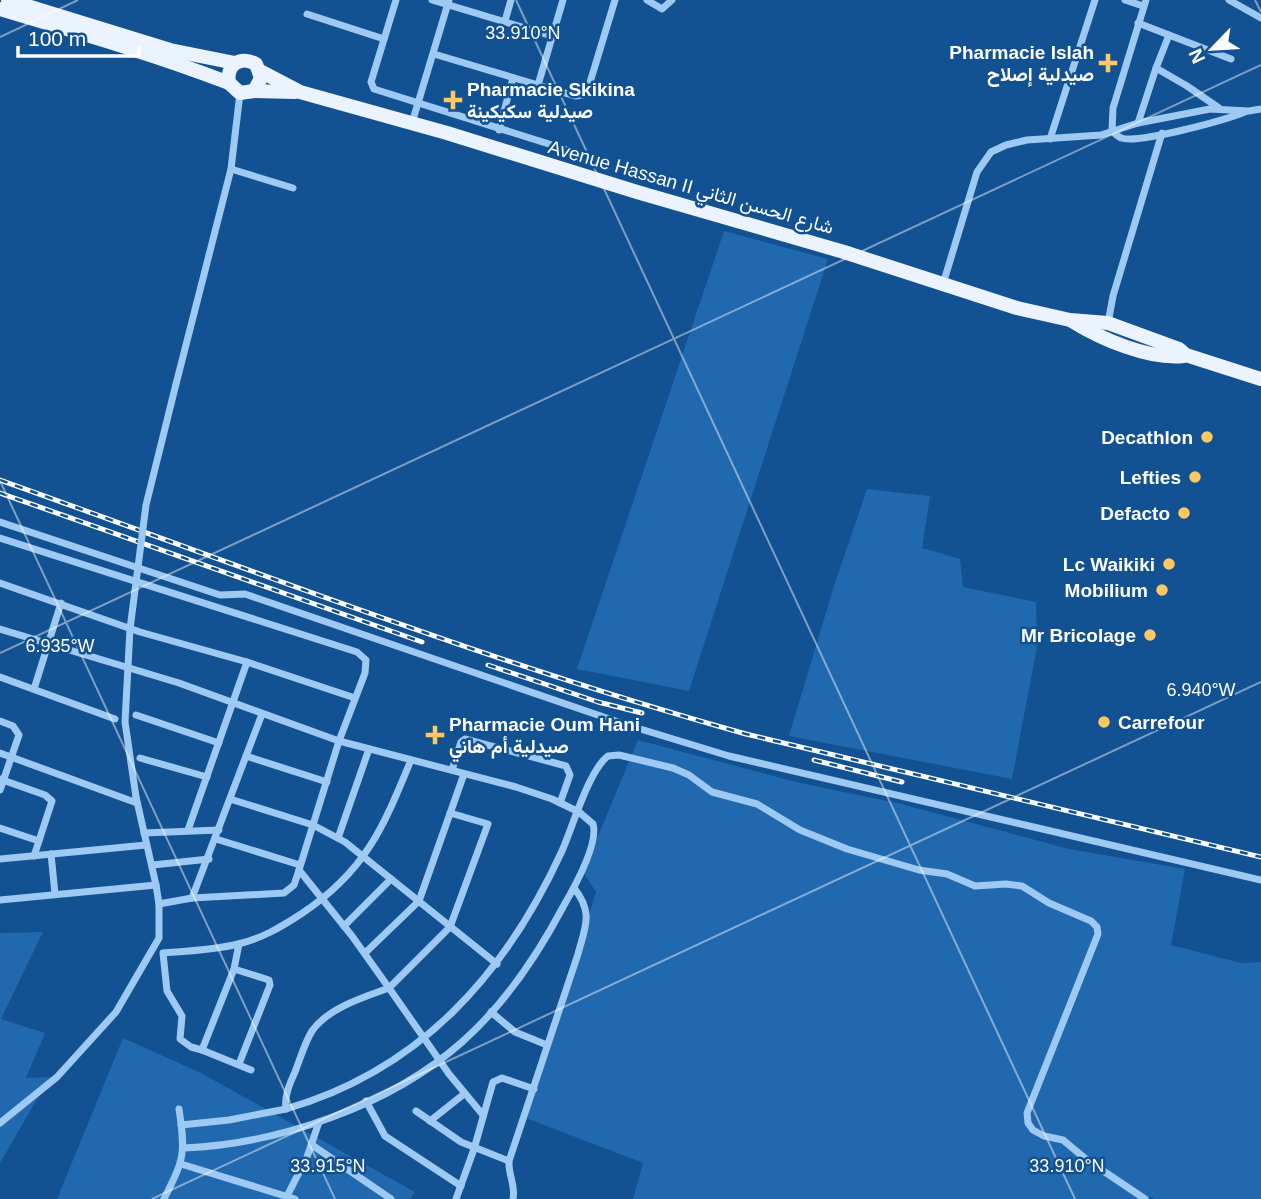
<svg xmlns="http://www.w3.org/2000/svg" width="1261" height="1199" font-family="Helvetica,Vazirmatn,sans-serif">
	<style>
		.green { fill: #2069af }
		.lines { fill: none; stroke-linecap: round; stroke-linejoin: round }
		.street { stroke: #9ec9f2; stroke-width: 7 }
		.primary { stroke: #eaf3ff; stroke-width: 14 }
		.rail-casing { stroke: #fff; stroke-width: 5 }
		.rail { stroke: #125192; stroke-width: 2.5; stroke-dasharray: 8; stroke-linecap: butt }
		.street-bridge { stroke: #9ec9f2; stroke-width: 7 }
		.ticks { fill: none; stroke: #fff; stroke-width: 2; stroke-opacity: 0.45 }
		.poi-dot { fill: #ffc860; stroke: #125192; stroke-width: 2.5 }
		.labels { text-anchor: middle; dominant-baseline: central; stroke-width: 5; stroke-linejoin: round; paint-order: stroke }
		.poi-label { font-size: 19px; font-weight: bold; fill: #fff; stroke: #125192; text-anchor: end }
		.street-label { font-size: 19px; fill: #fff; stroke: #125192 }
		.ticks-label { font-size: 18px; text-anchor: middle; fill: #fff; stroke: #125192; stroke-width: 5; stroke-linejoin: round; paint-order: stroke }
	</style>
	<rect width="100%" height="100%" fill="#125192"/>
	<g class="green">
		<path d="M724,231L828,259L689,691L577,669Z"/>
		<path d="M867,489L930,496L922,548L960,559L963,587L1036,602L1037,647L1012,779L789,736L834,586Z"/>
		<path d="M638,740L796,782L901,804L1069,849L1185,869L1171,945L1241,963L1261,962V1199H1154L1149,1197L1148,1199H633L643,1163L526,1118L596,892L583,872Z"/>
		<path d="M43,932L1,1019L45,1033L26,1078L50,1077L0,1163V933Z"/>
		<path d="M123,1038L201,1073L415,1192L410,1199H57Z"/>
	</g>
	<g class="lines">
		<g class="street">
			<path d="M396,0L371,82L374,89L587,156"/>
			<path d="M432,0L552,36"/>
			<path d="M647,0L662,9L672,0"/>
			<path d="M1125,0L1143,6"/>
			<path d="M1146,0L1113,108L1112,131C1115,134 1117,136 1121,138C1139,144 1225,120 1245,112"/>
			<path d="M1229,0L1261,18"/>
			<path d="M307,14L384,39"/>
			<path d="M505,21L511,0"/>
			<path d="M1138,23L1231,59"/>
			<path d="M434,54L575,96L583,95L588,89L615,0"/>
			<path d="M1156,68L1169,35"/>
			<path d="M538,85L563,0"/>
			<path d="M412,123L449,0"/>
			<path d="M1138,123L1156,68L1187,86L1219,108"/>
			<path d="M499,130L513,78"/>
			<path d="M1050,139L1095,0"/>
			<path d="M231,169L293,188"/>
			<path d="M943,284L977,172L991,152L1006,145L1027,140L1101,135L1138,123L1210,109L1249,111L1261,109"/>
			<path d="M1108,323L1113,296L1162,133"/>
			<path d="M176,384L231,169L240,93"/>
			<path d="M0,522L220,595L245,594L624,724L729,756L1261,880"/>
			<path d="M0,538L357,652L366,660L365,673L339,741L299,870L352,936L389,988C364,997 328,1008 312,1031C305,1042 300,1059 295,1072C290,1083 284,1096 286,1109C420,1070 505,975 562,851C573,826 589,770 608,756L619,755L673,768L689,775L712,792L757,804L800,830L847,849L919,870L947,874L975,886L1006,884L1022,886L1049,903L1091,921L1097,927L1098,934L1027,1113L1028,1123L1033,1130L1044,1136L1063,1140L1087,1160L1145,1199"/>
			<path d="M0,583L140,632L247,662L355,698"/>
			<path d="M0,629L179,683L339,741L516,787L552,799L579,812L593,824C599,844 574,888 563,907C537,956 504,1005 462,1042C390,1106 278,1144 184,1148"/>
			<path d="M0,677L115,719"/>
			<path d="M34,689L61,603"/>
			<path d="M136,715L219,743"/>
			<path d="M0,721L13,726L19,735L0,790"/>
			<path d="M0,753L137,803"/>
			<path d="M246,756L327,782"/>
			<path d="M140,758L207,777"/>
			<path d="M452,770L461,742L465,739L566,766L570,775L560,803"/>
			<path d="M0,779L45,795L52,801L34,856"/>
			<path d="M230,799L313,825L345,842L497,964"/>
			<path d="M450,813L488,824L450,927L389,988L449,1074L483,1115"/>
			<path d="M0,828L39,841"/>
			<path d="M188,830L247,662"/>
			<path d="M144,833L219,830"/>
			<path d="M338,838L369,749"/>
			<path d="M216,839L300,865"/>
			<path d="M51,854L55,894"/>
			<path d="M0,859L146,845"/>
			<path d="M153,865L209,859"/>
			<path d="M192,898L284,893L294,885L299,870"/>
			<path d="M0,900L156,885"/>
			<path d="M159,904L192,898L262,714"/>
			<path d="M344,926L391,879"/>
			<path d="M239,944L234,969L202,1050L191,1047L180,1039L182,1016L167,991L163,953C188,951 214,950 238,944C261,939 281,927 301,914C365,872 383,828 411,760"/>
			<path d="M365,953L419,901L464,774"/>
			<path d="M234,969L269,980L270,985L239,1064"/>
			<path d="M491,1012L515,1032L547,1045"/>
			<path d="M202,1050L251,1070"/>
			<path d="M366,1101L385,1136L461,1186"/>
			<path d="M416,1111L461,1142L509,1161"/>
			<path d="M430,1121L464,1094"/>
			<path d="M0,1123L57,1077L116,1012L159,938V904L156,885L136,797"/>
			<path d="M181,1125L229,1120L286,1109"/>
			<path d="M312,1145L391,1199"/>
			<path d="M181,1164L295,1199"/>
			<path d="M286,1198L307,1157L319,1122"/>
			<path d="M164,1199C184,1159 186,1154 179,1109"/>
			<path d="M456,1199L474,1149L493,1082L502,1078L534,1089"/>
			<path d="M513,1199C516,1185 508,1175 509,1161L578,954C585,927 594,913 574,888"/>
		</g>
		<g class="primary">
			<path d="M8,0L170,50L235,63"/>
			<path d="M0,9C77,32 154,54 229,83"/>
			<path d="M260,71L300,92L447,133L637,192L844,252L1017,308L1070,320L1108,323L1179,349L1186,355L1261,379"/>
			<path d="M254,91L261,78L256,64C240,55 226,65 229,83L240,93L254,91L295,92"/>
			<path d="M1072,321C1101,339 1149,360 1184,356"/>
		</g>
		<defs>
			<g id="rail">
				<path d="M0,480C247,568 493,664 746,734L1261,857"/>
				<path d="M0,493L422,642"/>
				<path d="M488,665L598,702L642,713"/>
				<path d="M814,760L902,782"/>
			</g>
		</defs>
		<use href="#rail" class="rail-casing"/>
		<use href="#rail" class="rail"/>
		<path class="street-bridge" d="M136,797L125,722L130,629L146,505L176,384"/>
	</g>
	<path class="ticks" d="M516,0L1075,1199M1255,0L1261,12M0,37L78,0M0,481L335,1199M0,653L1261,65M152,1199L1261,682"/>
	<g class="poi-dot">
		<path d="M1104.5 52.5h7v7h7v7h-7v7h-7v-7h-7v-7h7z"/>
		<path d="M449.5 89.5h7v7h7v7h-7v7h-7v-7h-7v-7h7z"/>
		<circle cx="1207" cy="437" r="7"/>
		<circle cx="1195" cy="477" r="7"/>
		<circle cx="1184" cy="513" r="7"/>
		<circle cx="1169" cy="564" r="7"/>
		<circle cx="1162" cy="590" r="7"/>
		<circle cx="1150" cy="635" r="7"/>
		<circle cx="1104" cy="722" r="7"/>
		<path d="M431.5 724.5h7v7h7v7h-7v7h-7v-7h-7v-7h7z"/>
	</g>
	<g class="labels">
		<g class="poi-label">
			<text x="1094" y="52">Pharmacie Islah<tspan x="1094" dy="22">صيدلية إصلاح</tspan></text>
			<text x="467" y="89" text-anchor="start">Pharmacie Skikina<tspan x="467" dy="22">صيدلية سكيكينة</tspan></text>
			<text x="1193" y="437">Decathlon</text>
			<text x="1181" y="477">Lefties</text>
			<text x="1170" y="513">Defacto</text>
			<text x="1155" y="564">Lc Waikiki</text>
			<text x="1148" y="590">Mobilium</text>
			<text x="1136" y="635">Mr Bricolage</text>
			<text x="1118" y="722" text-anchor="start">Carrefour</text>
			<text x="449" y="724" text-anchor="start">Pharmacie Oum Hani<tspan x="449" dy="22">صيدلية أم هاني</tspan></text>
		</g>
		<g class="street-label">
			<text transform="translate(691 187) rotate(16)">Avenue Hassan II شارع الحسن الثاني</text>
		</g>
	</g>
	<g class="ticks-label">
		<text x="523" y="39">33.910°N</text>
		<text x="60" y="652">6.935°W</text>
		<text x="1201" y="696">6.940°W</text>
		<text x="328" y="1172">33.915°N</text>
		<text x="1067" y="1172">33.910°N</text>
	</g>
	<g transform="translate(1212 49) rotate(245)" stroke="#125192" stroke-width="5" paint-order="stroke">
	<path d="M0-5L12 26L0 18L-12 26Z" fill="#ffffff"/>
	<text y="-10" font-size="19" font-weight="bold" text-anchor="middle" fill="#ffffff">N</text>
	</g>
	<path d="M18 46v10h121v-10" fill="none" stroke="#ffffff" stroke-width="3.5"/>
	<text x="28" y="46" font-size="21" fill="#ffffff" stroke="#125192" stroke-width="5" paint-order="stroke">100 m</text>
</svg>
